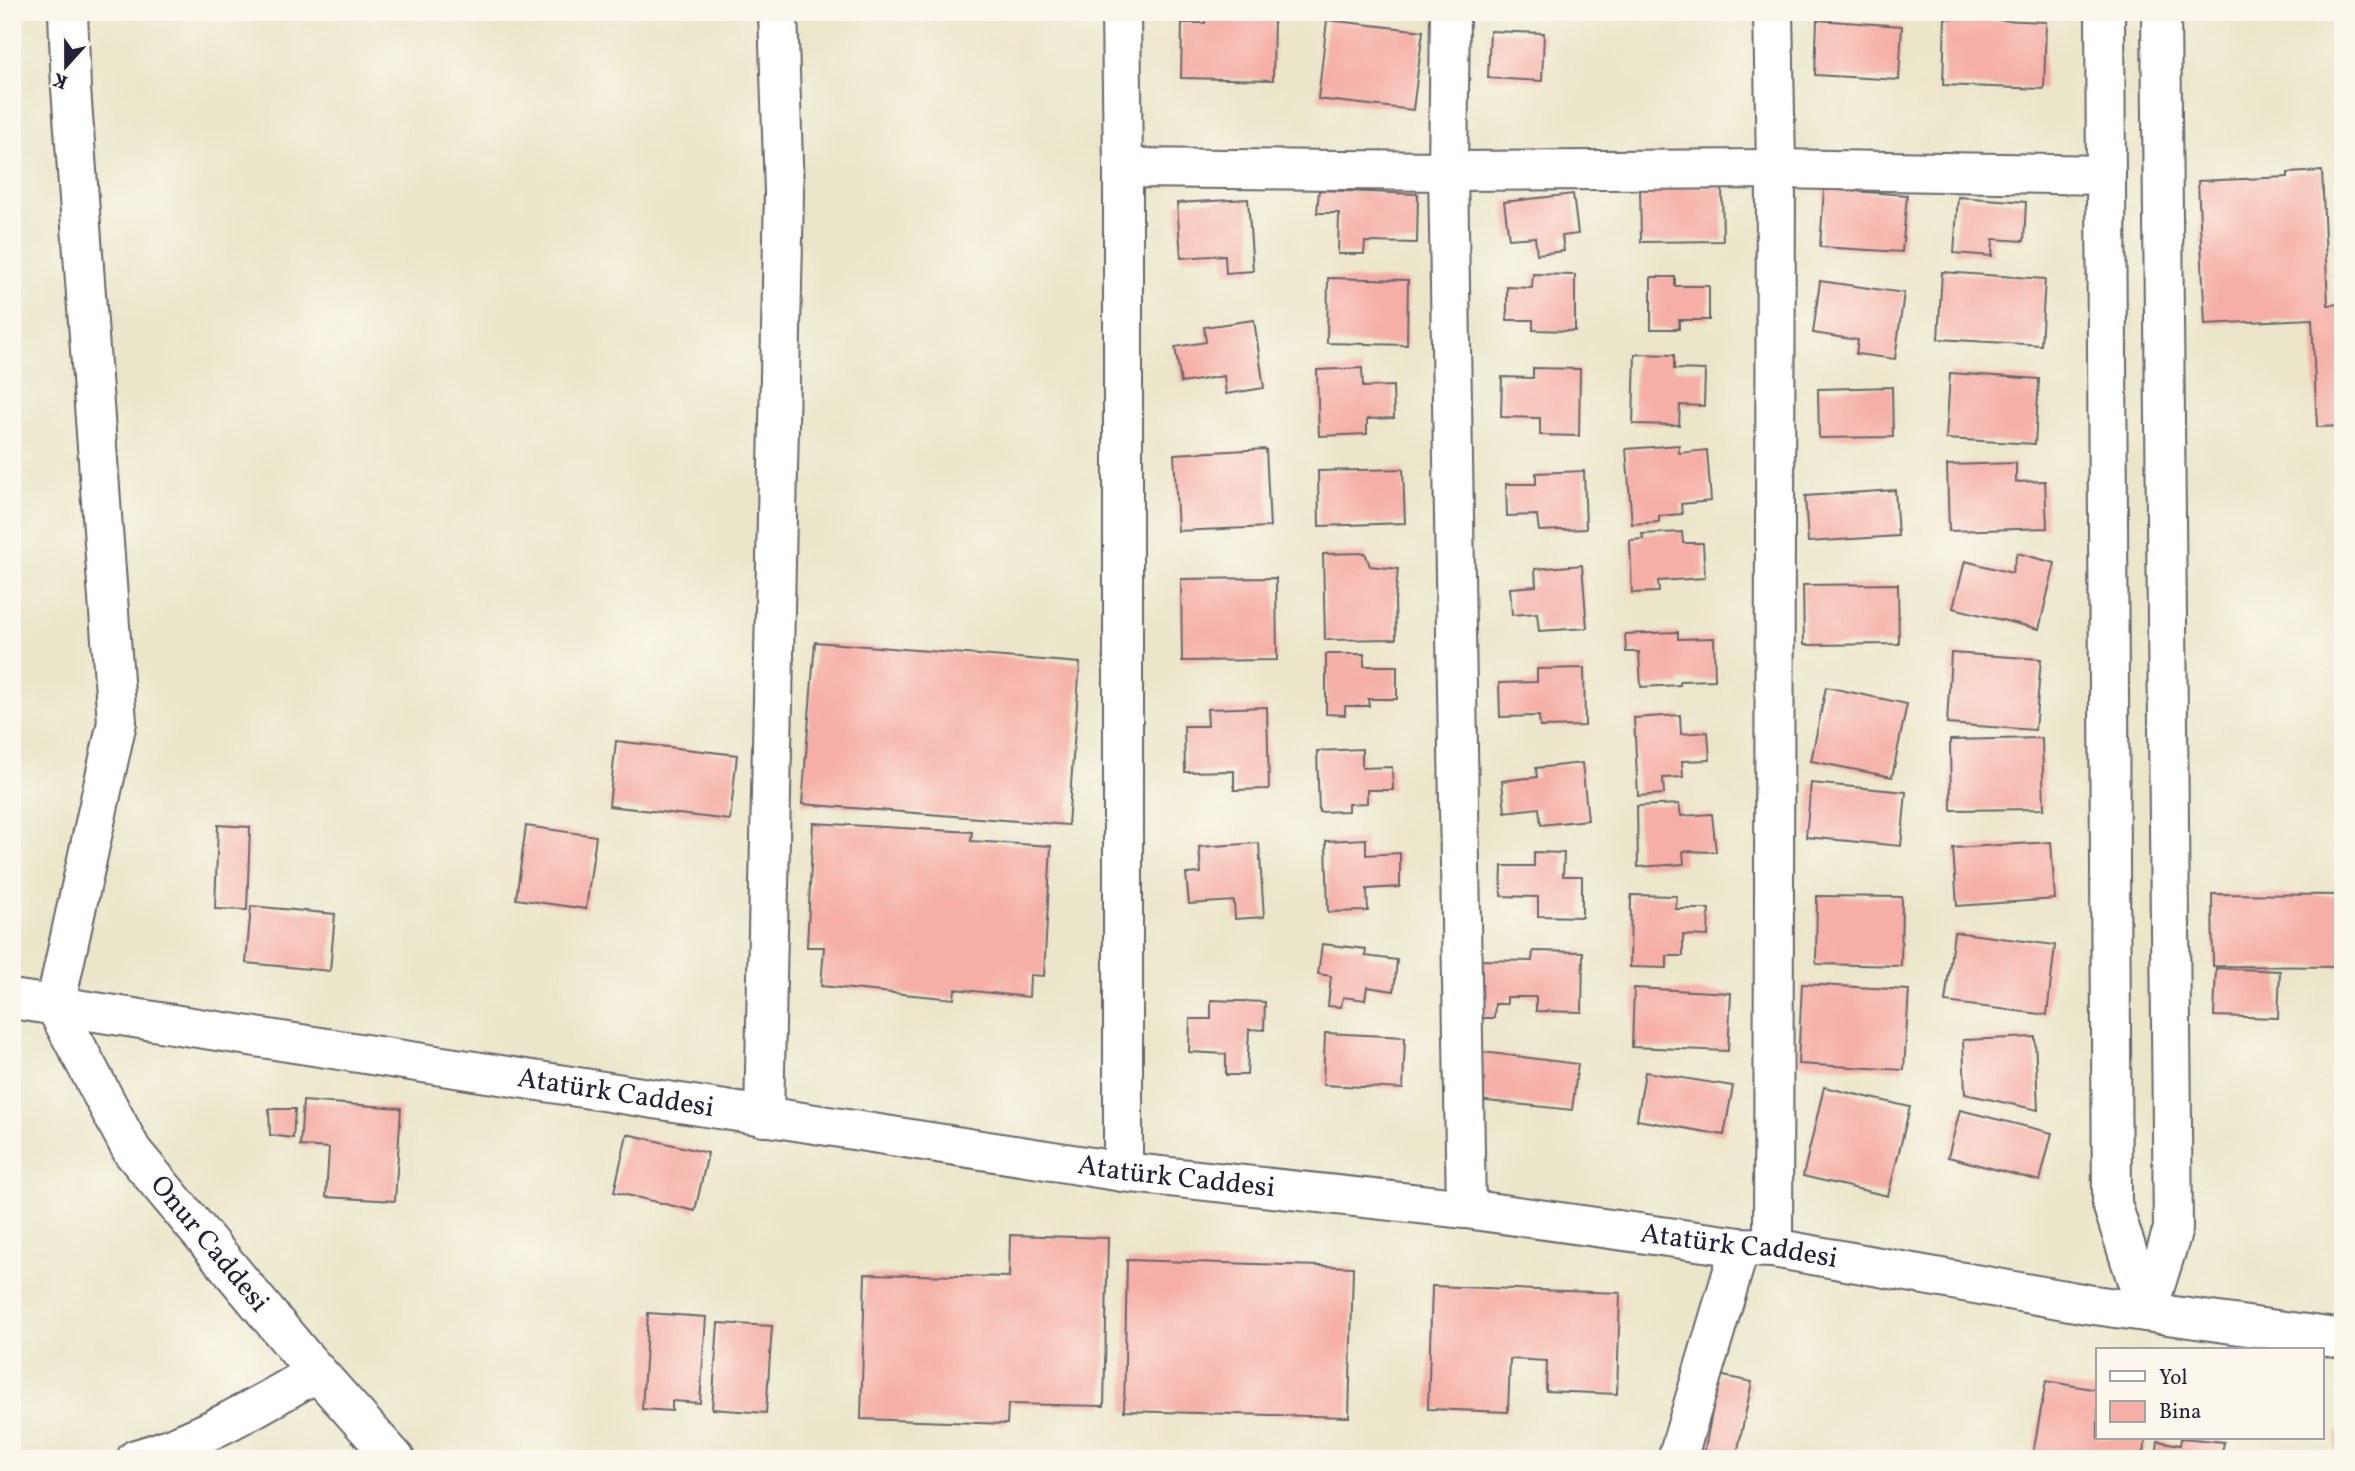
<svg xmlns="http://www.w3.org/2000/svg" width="2355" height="1471" font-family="Vollkorn,serif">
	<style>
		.building { fill: #f5afa6 }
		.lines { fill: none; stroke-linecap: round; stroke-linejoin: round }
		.minor-casing { stroke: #68676d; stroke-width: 42 }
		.tertiary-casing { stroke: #68676d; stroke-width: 42 }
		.secondary-casing { stroke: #68676d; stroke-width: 42 }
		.minor { stroke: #fff; stroke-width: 38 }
		.tertiary { stroke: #fff; stroke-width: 38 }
		.secondary { stroke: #fff; stroke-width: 38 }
		.labels { text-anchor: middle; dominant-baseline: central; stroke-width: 6; stroke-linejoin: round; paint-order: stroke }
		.street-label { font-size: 28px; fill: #22223b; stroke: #fbf7ec }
	</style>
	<rect width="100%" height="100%" fill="#fbf7ec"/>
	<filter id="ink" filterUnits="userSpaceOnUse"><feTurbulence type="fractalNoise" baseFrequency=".0143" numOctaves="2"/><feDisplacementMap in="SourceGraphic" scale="14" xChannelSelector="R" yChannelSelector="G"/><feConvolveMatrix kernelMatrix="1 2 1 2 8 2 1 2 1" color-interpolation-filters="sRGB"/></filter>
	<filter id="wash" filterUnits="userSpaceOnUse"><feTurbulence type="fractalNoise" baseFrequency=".00686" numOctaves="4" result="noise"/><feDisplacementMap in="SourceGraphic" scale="28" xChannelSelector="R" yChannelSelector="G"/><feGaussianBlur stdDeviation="1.57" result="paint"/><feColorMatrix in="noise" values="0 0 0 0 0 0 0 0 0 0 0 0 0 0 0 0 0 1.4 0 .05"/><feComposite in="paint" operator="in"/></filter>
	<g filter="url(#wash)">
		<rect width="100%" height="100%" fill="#ebe6c9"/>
		<g id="blocks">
			<g class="building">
				<path d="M1206,12H1274L1273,80L1181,78L1182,23H1205Z"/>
				<path d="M1945,18L2046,22L2044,89L1943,85Z"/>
				<path d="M1327,20L1423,31L1413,110L1318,99Z"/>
				<path d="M1817,20L1902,26L1899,80L1815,75Z"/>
				<path d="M1490,31L1544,33L1542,81L1488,78Z"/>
				<path d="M2322,171L2328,305L2343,304V426L2317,427L2312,319L2205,324L2198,181L2288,177V173Z"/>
				<path d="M1722,186L1723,241L1641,242L1640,187Z"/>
				<path d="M1824,189L1907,195L1902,252L1820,247Z"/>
				<path d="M1319,190L1418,194L1417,243L1365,242L1364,254H1338L1339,213H1317Z"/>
				<path d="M1573,194L1578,234L1562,236L1564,251L1537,254L1535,237L1509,239L1504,202Z"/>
				<path d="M1958,197L2026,202L2024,241L1993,239L1992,256L1954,253Z"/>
				<path d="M1248,199L1253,271L1226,273L1225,255L1181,258L1177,203Z"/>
				<path d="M1942,272L2045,279L2041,345L1938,339Z"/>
				<path d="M1533,274L1575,275V331L1533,330V320H1507V287L1532,288Z"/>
				<path d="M1651,277H1675V286H1709V320H1679V329H1651Z"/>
				<path d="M1328,278L1408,280L1407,345L1327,343Z"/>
				<path d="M1820,281L1904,293L1895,359L1856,354L1858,340L1813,333Z"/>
				<path d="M1254,320L1264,388L1226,394L1224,376L1181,383L1175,347L1206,342L1204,327Z"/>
				<path d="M1635,354L1674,355V369L1705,370L1704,406L1680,405L1679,425L1633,424Z"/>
				<path d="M1362,368L1363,387L1393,386L1394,418L1367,419V434L1319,436L1317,370Z"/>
				<path d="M1533,368L1580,369L1579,436L1540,435V418L1501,417L1502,377L1533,378Z"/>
				<path d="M1950,373L2039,379L2035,444L1946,439Z"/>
				<path d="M1892,387L1893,437L1819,438L1818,389Z"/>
				<path d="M1679,445V453L1707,450L1711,501L1681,504L1682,514L1659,516V522L1632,524L1626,449Z"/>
				<path d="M1266,449L1270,527L1178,531L1174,454Z"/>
				<path d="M2016,463V482L2045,481L2047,528L1949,531L1947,465Z"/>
				<path d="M1403,469L1405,523L1319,526L1318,471Z"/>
				<path d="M1584,471L1586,529L1539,531L1537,515L1507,516L1506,484H1536V473Z"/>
				<path d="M1895,490L1898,536L1808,542L1805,496Z"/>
				<path d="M1682,532L1683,543H1703L1705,578L1658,581L1659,592L1632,593L1630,540L1643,539L1642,534Z"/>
				<path d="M1365,553L1370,566L1398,569L1395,601L1396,639L1325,640L1323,554Z"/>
				<path d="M2017,553L2055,563L2039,629L1953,608L1965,561L2012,573Z"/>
				<path d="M1582,565L1587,628L1539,631L1537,613L1512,615L1510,588L1536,586L1535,569Z"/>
				<path d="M1276,578L1277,660L1182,661L1181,579Z"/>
				<path d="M1898,584L1899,644L1804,645L1803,585Z"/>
				<path d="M1678,632V639L1714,638L1715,680L1680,681V685L1641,687L1639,652H1626L1625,634Z"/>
				<path d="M815,642L1080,663L1068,825L802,804Z"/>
				<path d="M1951,653L2041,659L2035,730L1947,724Z"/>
				<path d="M1326,654H1364V666H1397V699H1368L1369,706H1345V715L1326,714Z"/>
				<path d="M1584,668L1585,726L1540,727L1539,716L1500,717L1499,683L1537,682V669Z"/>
				<path d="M1826,687L1907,704L1892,777L1811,761Z"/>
				<path d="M1267,707L1269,789L1234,790V771L1185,772L1184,726H1208L1207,709Z"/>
				<path d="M1680,715L1681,734L1708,732L1710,760L1682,761L1683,777L1663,778L1664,794L1638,796L1634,718Z"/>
				<path d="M2042,738L2044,809L1951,810L1950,740Z"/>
				<path d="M616,741L737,755L730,820L609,806Z"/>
				<path d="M1362,749V768L1392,767L1393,790H1367V803L1348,804V811L1319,812L1317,751Z"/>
				<path d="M1582,763L1588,820L1541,825L1539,808L1505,812L1502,781L1537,777L1536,768Z"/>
				<path d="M1811,783L1906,792L1901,846L1806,837Z"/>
				<path d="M1679,804L1681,816L1712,814L1716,852L1683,851L1684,864L1638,867L1637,806Z"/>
				<path d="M813,823L972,832L971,841L1051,846L1044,976L1030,975L1029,997L955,989L954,999L821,986L824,947H807Z"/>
				<path d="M218,825L250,827L247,910L215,909Z"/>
				<path d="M526,826L596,836L586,909L516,899Z"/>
				<path d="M1366,839V855L1400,853V887L1367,889L1368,911L1328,912L1326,841Z"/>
				<path d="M2051,842L2055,899L1957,906L1953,848Z"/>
				<path d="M1259,843L1264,917L1235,919L1234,901L1189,904L1186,874L1201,873L1199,847Z"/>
				<path d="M1534,852L1564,853L1563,876H1582V917L1538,916V897L1501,896L1502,866H1534Z"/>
				<path d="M2212,894L2341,895V967L2213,966Z"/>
				<path d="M1631,895L1677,896L1676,909H1709L1708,936L1683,935V956H1667V968L1630,967Z"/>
				<path d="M1817,896L1902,897L1901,966L1816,964Z"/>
				<path d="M251,906L335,914L330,971L246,963Z"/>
				<path d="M1954,932L2055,945L2047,1015L1945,1002Z"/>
				<path d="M1322,944L1366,949L1365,956L1397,960L1394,991L1367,987L1365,1000L1343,997L1341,1007L1328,1006L1331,976L1318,974Z"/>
				<path d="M1533,951L1583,952L1582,1012L1536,1011V997H1507V1004H1495L1494,1018H1480L1481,960L1532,961Z"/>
				<path d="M2216,968L2280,971L2278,1018L2214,1016Z"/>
				<path d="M1802,984L1909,990L1904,1070L1798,1064Z"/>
				<path d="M1634,988L1731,993L1728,1051L1632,1047Z"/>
				<path d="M1211,1000L1265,1002L1264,1030L1249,1029L1247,1075H1226V1054L1189,1052L1190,1019H1211Z"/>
				<path d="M1325,1033L1405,1037L1403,1089L1323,1085Z"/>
				<path d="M2035,1037L2038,1110L1965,1094L1963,1040Z"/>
				<path d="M1483,1052L1578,1064L1572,1110L1478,1100Z"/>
				<path d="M1645,1072L1733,1086L1724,1135L1637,1120Z"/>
				<path d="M1824,1087L1910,1107L1888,1196L1803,1176Z"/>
				<path d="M303,1101L401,1108L395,1201L326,1197L329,1148L300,1146Z"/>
				<path d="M269,1109H295L293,1138L270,1135Z"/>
				<path d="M1960,1110L2052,1133L2040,1181L1948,1157Z"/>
				<path d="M627,1134L708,1153L695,1211L614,1192Z"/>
				<path d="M1010,1235L1108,1238L1104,1406L1008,1404L1007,1424L861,1419L865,1274L1009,1277Z"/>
				<path d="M1127,1260L1353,1267L1349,1417L1124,1411Z"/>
				<path d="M1432,1286L1620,1293L1617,1394L1546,1391L1547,1361L1510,1359L1508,1412L1428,1409Z"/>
				<path d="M648,1313L706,1317L700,1403L672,1401V1411L642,1409Z"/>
				<path d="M718,1323L772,1326L766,1413L712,1409Z"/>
				<path d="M1719,1375L1752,1382L1736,1459H1703Z"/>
				<path d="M2046,1381L2098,1390V1438H2146L2143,1459H2032Z"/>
				<path d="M2335,1432H2343V1459H2336Z"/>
				<path d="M2181,1438L2224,1442L2221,1459H2156L2158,1441L2180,1445Z"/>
			</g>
		</g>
	</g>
	<g filter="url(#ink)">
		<use href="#blocks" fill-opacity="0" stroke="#68676d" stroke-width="2"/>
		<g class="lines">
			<defs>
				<g id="minor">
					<path d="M1121,12L1123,168V1172"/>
					<path d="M1450,12L1448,171L1466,1209"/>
					<path d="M1773,12L1776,164L1773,1248"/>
					<path d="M1123,168L1448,171L1775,169L2106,175"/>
					<path d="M55,1006L117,722L71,88L68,12"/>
					<path d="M764,1117L784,192L778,12"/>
					<path d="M136,1459C198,1442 262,1404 317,1372"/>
					<path d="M1677,1459L1740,1247"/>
				</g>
				<g id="tertiary">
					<path d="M2105,12L2112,1204L2147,1312"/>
					<path id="s1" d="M55,1006L132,1151L301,1354L395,1459"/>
					<path d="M2147,1312L2173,1229L2161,12"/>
				</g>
				<g id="secondary">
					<path id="s2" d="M12,999L1123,1172L1466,1209L1740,1247L1773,1248L2087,1304L2343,1339"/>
				</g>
			</defs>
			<use href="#minor" class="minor-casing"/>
			<use href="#tertiary" class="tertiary-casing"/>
			<use href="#secondary" class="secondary-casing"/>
			<use href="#minor" class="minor"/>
			<use href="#tertiary" class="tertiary"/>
			<use href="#secondary" class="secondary"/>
		</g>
	</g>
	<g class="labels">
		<g class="street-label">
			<text stroke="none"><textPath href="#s2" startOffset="611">Atatürk Caddesi</textPath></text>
			<text stroke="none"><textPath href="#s2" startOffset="1178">Atatürk Caddesi</textPath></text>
			<text stroke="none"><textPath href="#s1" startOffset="285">Onur Caddesi</textPath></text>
			<text stroke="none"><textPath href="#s2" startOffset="1745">Atatürk Caddesi</textPath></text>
		</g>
	</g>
	<rect width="2355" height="1471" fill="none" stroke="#fbf7ec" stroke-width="42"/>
	<rect x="2096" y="1348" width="228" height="91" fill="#fbf7ec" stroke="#a4a2a5" stroke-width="2"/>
	<rect x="2110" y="1371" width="35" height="10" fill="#ffffff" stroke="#a4a2a5" stroke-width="2"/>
	<text x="2159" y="1384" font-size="21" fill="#22223b">Yol</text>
	<rect x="2110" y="1401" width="35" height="21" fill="#f5afa6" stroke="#a4a2a5" stroke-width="2"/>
	<text x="2159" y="1418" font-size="21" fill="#22223b">Bina</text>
	<g transform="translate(66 66) rotate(201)" stroke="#fbf7ec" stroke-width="5" paint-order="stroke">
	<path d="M0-5L12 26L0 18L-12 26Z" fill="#22223b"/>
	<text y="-10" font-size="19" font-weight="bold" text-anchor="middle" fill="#22223b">K</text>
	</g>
</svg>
